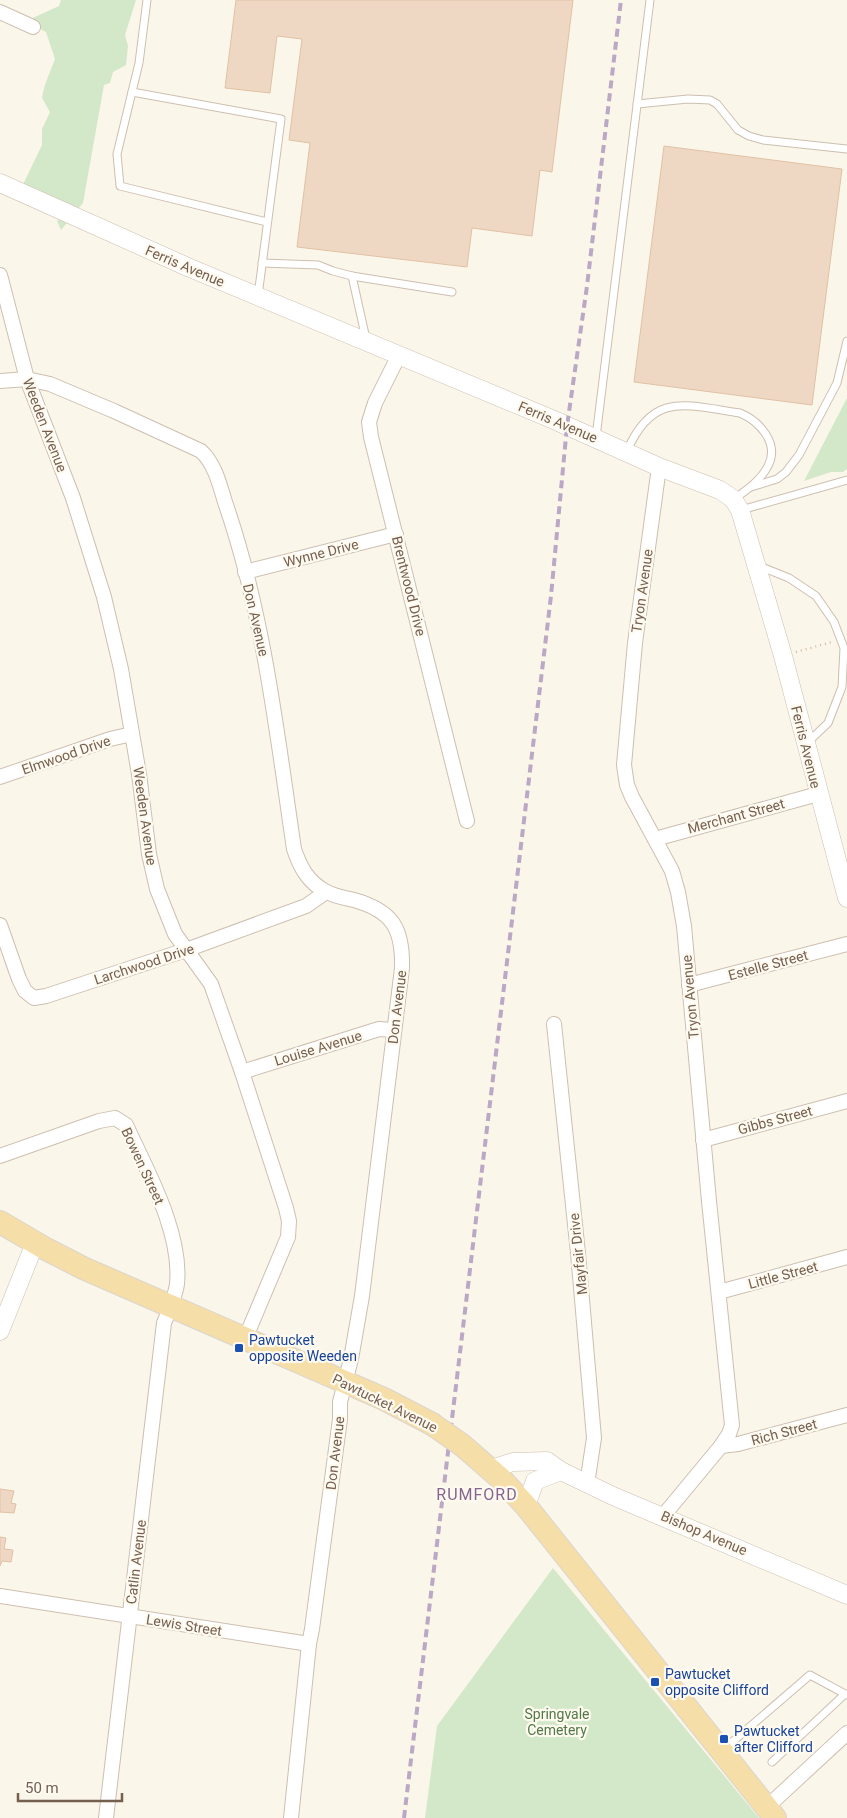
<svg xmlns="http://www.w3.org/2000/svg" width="847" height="1818" font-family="Roboto,sans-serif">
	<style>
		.green { fill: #d3e8c9 }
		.building { fill: #efd8c3; stroke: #e0c1a5 }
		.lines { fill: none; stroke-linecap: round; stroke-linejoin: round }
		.service-casing { stroke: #cdbfb0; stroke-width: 9 }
		.minor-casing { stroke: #cdbfb0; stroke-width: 16 }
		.tertiary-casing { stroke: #cdbfb0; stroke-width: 19 }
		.primary-casing { stroke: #dbd5d1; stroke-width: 24 }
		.path { stroke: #d4bca6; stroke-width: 2.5; stroke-dasharray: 1 4; stroke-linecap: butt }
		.service { stroke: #fff; stroke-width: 7 }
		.minor { stroke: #fff; stroke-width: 14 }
		.tertiary { stroke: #fff; stroke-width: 18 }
		.primary { stroke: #f5dea7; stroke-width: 22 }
		.rail { stroke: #baa8c5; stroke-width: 4; stroke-dasharray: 8 5; stroke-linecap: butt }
		.primary-bridge-casing { stroke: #dbd5d1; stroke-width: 24; stroke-linecap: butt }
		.primary-bridge { stroke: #f5dea7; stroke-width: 22 }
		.transit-dot { fill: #1a4fb4; stroke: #fefaf0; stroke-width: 2 }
		.labels { text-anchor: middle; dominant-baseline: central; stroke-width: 4.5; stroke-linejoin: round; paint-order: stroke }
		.street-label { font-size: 14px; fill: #755f4f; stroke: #fefaf0 }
		.transit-label { font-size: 14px; fill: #164399; stroke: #fefaf0; text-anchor: start }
		.park-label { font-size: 14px; fill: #527947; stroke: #fefaf0 }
		.quarter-label { font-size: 16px; letter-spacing: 1px; fill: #866690; stroke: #fefaf0 }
	</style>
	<rect width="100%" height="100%" fill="#fbf6ea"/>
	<g class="green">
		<path d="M61,0H136L125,35L128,46L126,65L113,72L110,83L104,85L83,203L61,230L57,221L62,216L18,195L42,145V129L50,112L42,98C44,84 50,73 55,59L46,32L26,21L59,6Z"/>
		<path d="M847,398V469L843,472H831L804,481Z"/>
		<path d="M553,1568L759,1818H425L437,1726Z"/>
	</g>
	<g class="building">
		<path d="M236,0H573L552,172L540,170L532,236L472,228L467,267L297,247L310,143L289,140L302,39L277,36L270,93L225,88Z"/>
		<path d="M664,146L842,169L812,405L634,382Z"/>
		<path d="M0,1489L14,1491L11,1503L16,1504L14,1513L0,1512Z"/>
		<path d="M0,1537L6,1538L4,1549L13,1550L11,1562L2,1561L0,1566Z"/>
	</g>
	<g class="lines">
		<defs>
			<g id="service">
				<path d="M147,0L139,63L117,154L120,186L267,222"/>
				<path d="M132,92L281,119L258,296"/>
				<path d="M637,104L688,99L710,100L717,104L738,130L749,136L763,140L847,149"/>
				<path d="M262,263L318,265L333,271L352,276L366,339"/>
				<path d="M352,276L452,292"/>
				<path d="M596,437L650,0"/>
				<path d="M627,451C653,391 686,405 740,413C759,421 780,443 768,466C761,480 747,490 734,499"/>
				<path d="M751,487L777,479L786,472L799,455L837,383L847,341"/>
				<path d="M741,510L847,480"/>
				<path d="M759,566L789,578L816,596L834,622L844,648L842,687L828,723L808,742"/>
				<path d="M724,1749L810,1675L847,1695"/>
				<path d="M772,1762L845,1694"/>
			</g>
			<g id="minor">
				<path d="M0,12L33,27"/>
				<path d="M0,275L27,379L73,498L104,597L121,669L139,774L149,854L157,889L175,934L211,984L242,1072L286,1208L289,1221L288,1237L245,1339"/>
				<path d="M399,355L375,403L369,422L371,437L467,821"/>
				<path d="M0,381L27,379L50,384L114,411L201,451C216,465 220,487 226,505C264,616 277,734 294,849C300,867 308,882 325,891C333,896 345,898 354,900C393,911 403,929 402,968L362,1296L351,1359L340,1402V1419L312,1629L309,1644L291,1818"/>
				<path d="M659,467L635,643L624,765L627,785L632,797L672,871L678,892L684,926L709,1201L732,1425L729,1434L721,1446L663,1516"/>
				<path d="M245,572L396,534"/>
				<path d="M0,777L110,739L132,734"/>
				<path d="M655,839L818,794"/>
				<path d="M0,925L19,979L25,991L34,998L46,996L186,950L306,906L326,892"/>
				<path d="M689,985L847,944"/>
				<path d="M554,1024L578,1253L594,1438L587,1484"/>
				<path d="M242,1072L379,1029L394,1030"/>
				<path d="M703,1140L847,1101"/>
				<path d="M0,1156L99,1121L115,1118L126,1125C147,1171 182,1232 177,1284C175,1297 169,1311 164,1323L106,1818"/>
				<path d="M719,1292L847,1257"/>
				<path d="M721,1446L738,1444L847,1415"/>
				<path d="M0,1596L309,1644"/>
				<path d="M767,1807L847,1733"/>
			</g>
			<g id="tertiary">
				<path d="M0,183L190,268L554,420L659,467L720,490L733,499L740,510L783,656L847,898"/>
				<path d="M0,1331L35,1243"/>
				<path d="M491,1469L513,1462L547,1461L561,1471L613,1496L847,1595"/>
				<path d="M526,1506L535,1481L561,1471"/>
			</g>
			<g id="primary">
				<path d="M0,1222L46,1249L83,1268L384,1399L432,1424"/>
				<path d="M462,1445L500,1478L526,1506L775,1818"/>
			</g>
		</defs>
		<use href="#service" class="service-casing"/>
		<use href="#minor" class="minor-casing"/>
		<use href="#tertiary" class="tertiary-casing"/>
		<use href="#primary" class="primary-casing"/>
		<path class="path" d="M796,652L832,642"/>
		<use href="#service" class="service"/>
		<use href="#minor" class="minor"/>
		<use href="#tertiary" class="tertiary"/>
		<use href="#primary" class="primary"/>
		<path class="rail" d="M404,1818L551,596L567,426L587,286L621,0"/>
		<defs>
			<path id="primary-bridge" d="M432,1424L462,1445"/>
		</defs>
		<use href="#primary-bridge" class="primary-bridge-casing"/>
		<use href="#primary-bridge" class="primary-bridge"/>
	</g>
	<g class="transit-dot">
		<rect x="234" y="1343" width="10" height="10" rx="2.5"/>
		<rect x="650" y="1677" width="10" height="10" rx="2.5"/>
		<rect x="719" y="1734" width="10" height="10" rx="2.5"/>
	</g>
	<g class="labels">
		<g class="street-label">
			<text transform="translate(185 266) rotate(23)">Ferris Avenue</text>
			<text transform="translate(558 422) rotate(23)">Ferris Avenue</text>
			<text transform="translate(45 425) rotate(69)">Weeden Avenue</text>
			<text transform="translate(321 553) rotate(-14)">Wynne Drive</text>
			<text transform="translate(409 586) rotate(76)">Brentwood Drive</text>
			<text transform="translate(642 591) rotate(-82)">Tryon Avenue</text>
			<text transform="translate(256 620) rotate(77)">Don Avenue</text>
			<text transform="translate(806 747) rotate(76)">Ferris Avenue</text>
			<text transform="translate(66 755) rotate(-19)">Elmwood Drive</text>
			<text transform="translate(145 816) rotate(82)">Weeden Avenue</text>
			<text transform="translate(736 816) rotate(-15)">Merchant Street</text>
			<text transform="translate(144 964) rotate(-18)">Larchwood Drive</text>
			<text transform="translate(768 965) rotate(-15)">Estelle Street</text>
			<text transform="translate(690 997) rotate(-95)">Tryon Avenue</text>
			<text transform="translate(397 1007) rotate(-83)">Don Avenue</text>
			<text transform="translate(318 1048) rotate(-17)">Louise Avenue</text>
			<text transform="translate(775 1120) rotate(-15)">Gibbs Street</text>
			<text transform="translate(143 1166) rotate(65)">Bowen Street</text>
			<text transform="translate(578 1254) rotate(-96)">Mayfair Drive</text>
			<text transform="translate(783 1275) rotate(-15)">Little Street</text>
			<text transform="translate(385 1403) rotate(26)">Pawtucket Avenue</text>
			<text transform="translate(784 1432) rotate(-15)">Rich Street</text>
			<text transform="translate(335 1453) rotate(-83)">Don Avenue</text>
			<text transform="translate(704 1533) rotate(23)">Bishop Avenue</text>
			<text transform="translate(136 1562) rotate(-83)">Catlin Avenue</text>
			<text transform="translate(184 1625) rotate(9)">Lewis Street</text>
		</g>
		<g class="transit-label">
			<text x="249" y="1340">Pawtucket<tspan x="249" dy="16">opposite Weeden</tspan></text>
			<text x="665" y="1674">Pawtucket<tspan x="665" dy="16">opposite Clifford</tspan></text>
			<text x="734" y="1731">Pawtucket<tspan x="734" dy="16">after Clifford</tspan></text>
		</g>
		<g class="park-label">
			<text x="557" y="1714">Springvale<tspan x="557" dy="16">Cemetery</tspan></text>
		</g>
		<g class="quarter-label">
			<text x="477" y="1494">RUMFORD</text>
		</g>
	</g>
	<path d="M18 1793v8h104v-8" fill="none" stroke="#755f4f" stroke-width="2.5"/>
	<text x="25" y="1793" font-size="15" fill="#755f4f" stroke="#fefaf0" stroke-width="4" paint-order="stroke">50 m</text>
</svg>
